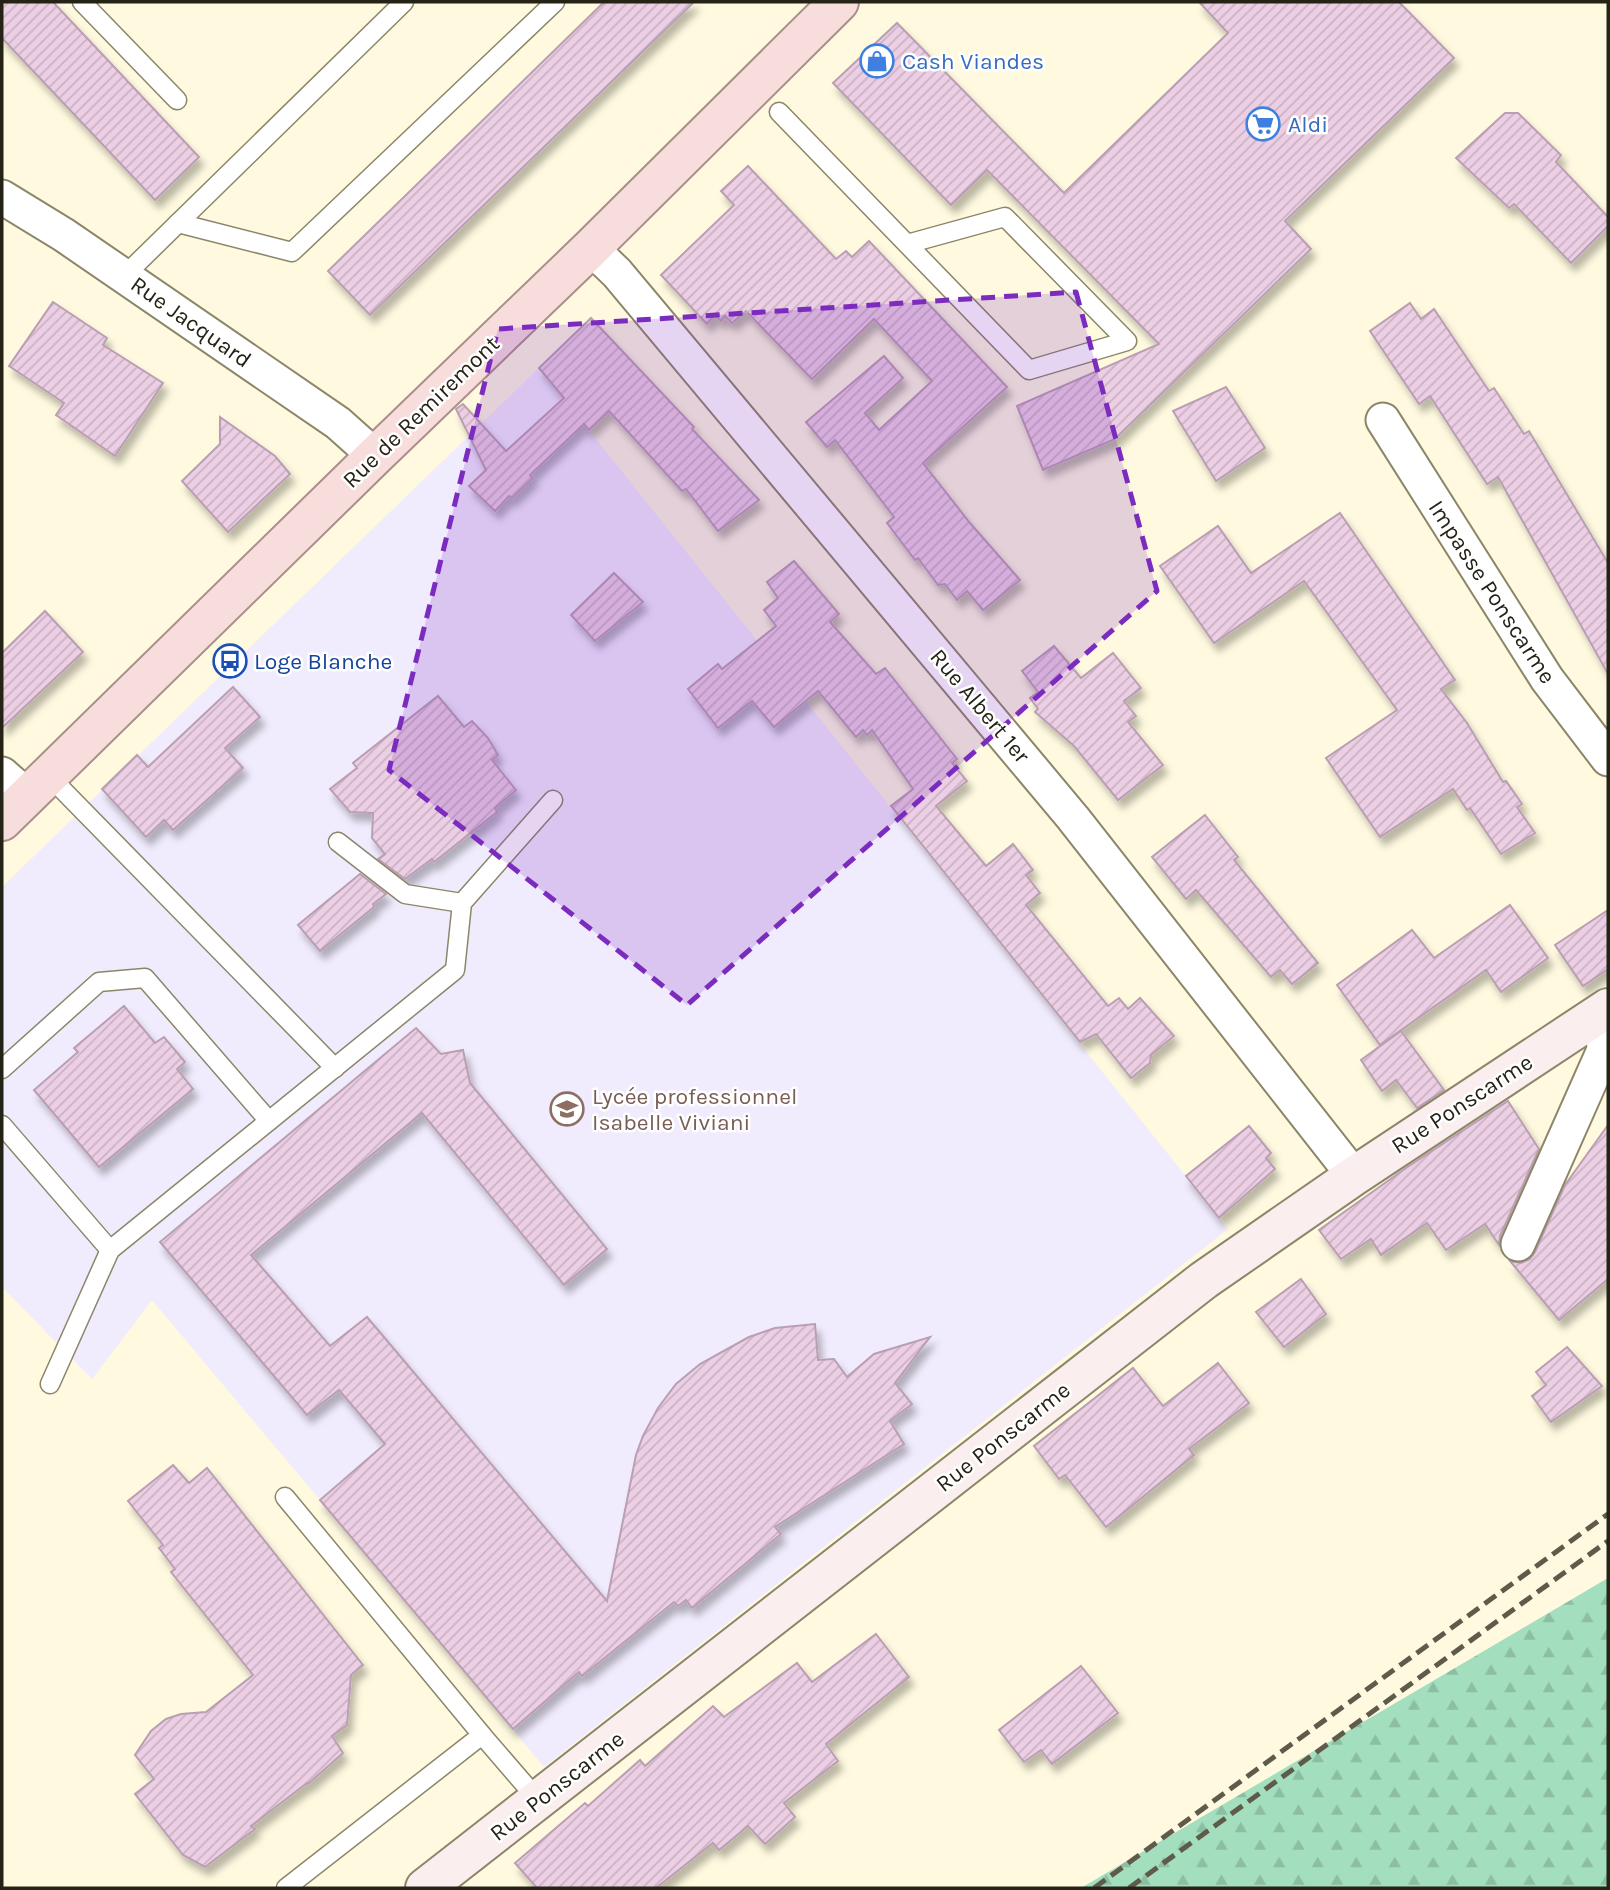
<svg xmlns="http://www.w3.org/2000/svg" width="1610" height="1890" font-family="Karla,sans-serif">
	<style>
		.education { fill: #f0ebfd }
		.forest { fill: url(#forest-firs) }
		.building { fill: url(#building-hatch); stroke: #ba9eb2; stroke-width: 2; filter: url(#shadow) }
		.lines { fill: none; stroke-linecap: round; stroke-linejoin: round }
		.lane-casing { stroke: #8c8669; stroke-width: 21 }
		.street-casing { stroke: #8c8669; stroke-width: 37 }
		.secondary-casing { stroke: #8c8669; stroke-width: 42 }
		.primary-casing { stroke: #aa8e89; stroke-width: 42 }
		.lane { stroke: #fff; stroke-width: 18 }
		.street { stroke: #fff; stroke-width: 33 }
		.secondary { stroke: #fbeeee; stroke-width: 38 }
		.primary { stroke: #f7dedd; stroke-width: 38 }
		.rail { stroke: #5e5b4b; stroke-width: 5; stroke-dasharray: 14 7; stroke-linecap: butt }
		.marked { fill: #7b2cbf; fill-opacity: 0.2; stroke: #7b2cbf; stroke-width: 5; stroke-dasharray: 14 9; stroke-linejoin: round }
		.labels { text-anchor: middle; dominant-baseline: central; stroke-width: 5; stroke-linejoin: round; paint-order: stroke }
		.shop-label { font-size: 23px; fill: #366cbe; stroke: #fff; text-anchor: start }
		.street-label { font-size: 23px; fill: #252216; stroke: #fff }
		.transit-label { font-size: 23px; fill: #164399; stroke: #fff; text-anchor: start }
		.education-label { font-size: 23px; fill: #785e54; stroke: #fff; text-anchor: start }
	</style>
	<defs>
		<pattern id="forest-firs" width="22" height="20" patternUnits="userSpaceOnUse" patternTransform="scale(1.75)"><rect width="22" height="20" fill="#a3debe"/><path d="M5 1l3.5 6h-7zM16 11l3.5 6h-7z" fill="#8cbea3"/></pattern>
		<pattern id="building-hatch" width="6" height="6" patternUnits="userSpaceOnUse" patternTransform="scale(1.75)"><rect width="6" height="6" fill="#eccfe4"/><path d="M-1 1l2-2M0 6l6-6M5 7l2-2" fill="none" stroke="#cab1c3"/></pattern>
		<filter id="shadow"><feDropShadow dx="4.5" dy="8" stdDeviation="3.5" flood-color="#0004"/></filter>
	</defs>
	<rect width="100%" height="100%" fill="#fef9df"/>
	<path class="education" d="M539,368L1228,1229L544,1767L152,1300L92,1379L2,1287V887Z"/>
	<path class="forest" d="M1608,1578V1888H1081Z"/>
	<g class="building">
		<path d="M2,2H53L199,157L155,200L2,38Z"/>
		<path d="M604,2H694L370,315L328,271Z"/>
		<path d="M1199,2H1399L1454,58L1285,221L1311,249L1115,439L1043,470L1017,406L1159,344L987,170L951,205L833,83L897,23L1064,193L1228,33Z"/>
		<path d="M1505,113H1518L1561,155L1556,162L1608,217V226L1571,263L1514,204L1509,208L1456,158Z"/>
		<path d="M748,166L836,259L846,251L852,257L869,241L1007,387L923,463L970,523L1020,580L983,610L967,591L957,600L945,584L938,585L918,558L915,560L887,523L894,517L835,440L827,447L806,422L884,356L903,378L865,413L879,430L932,381L874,319L812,379L746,311L732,323L725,316L721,321L715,315L707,324L661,275L734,205L721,191Z"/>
		<path d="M53,302L107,338L103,345L163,383L115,456L56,415L64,403L9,366Z"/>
		<path d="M1410,303L1421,319L1434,309L1489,391L1494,388L1524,434L1529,431L1608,563V674L1498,477L1487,484L1430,396L1419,404L1370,331Z"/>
		<path d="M591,318L694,427L692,429L759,500L718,531L686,489L682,491L609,411L589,430L584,424L530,475L533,478L512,498L509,496L495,511L469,486L486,470L456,409L463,404L506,451L564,398L539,368Z"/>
		<path d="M1226,387L1265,448L1216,481L1173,411Z"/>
		<path d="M220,417L275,456L290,474L228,532L182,481L220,444Z"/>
		<path d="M1340,513L1455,680L1441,689L1467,723L1503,782L1506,781L1522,804L1517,807L1535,833L1501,854L1470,808L1467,810L1453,789L1380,837L1326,758L1397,710L1304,581L1214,643L1160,566L1218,526L1251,573Z"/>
		<path d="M794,561L839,614L830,622L876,674L885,668L957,759L952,763L967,781L936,806L986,866L1013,844L1033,870L1026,875L1040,893L1026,905L1108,1006L1119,998L1128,1009L1140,998L1174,1036L1151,1055L1150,1063L1131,1078L1096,1034L1080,1042L891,806L913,789L872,730L867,735L863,730L856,737L818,691L774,727L752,701L718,728L688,689L718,664L722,669L776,626L764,610L778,598L767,582Z"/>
		<path d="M614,573L643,602L595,641L571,615Z"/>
		<path d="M45,611L83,652L2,728V653Z"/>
		<path d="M1054,646L1081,678L1113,653L1141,688L1124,701L1136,716L1128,722L1163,765L1118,800L1074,746L1035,712L1038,709L1030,698L1038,692L1022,671Z"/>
		<path d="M233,687L260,717L225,748L243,768L173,830L164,820L146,837L102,789L137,755L148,767Z"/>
		<path d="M438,696L464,727L472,721L488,738L498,755L492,760L516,790L495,808L497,812L434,862L432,859L405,879L378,859L385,854L372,838L373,813L350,812L330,789L357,768L353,763Z"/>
		<path d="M1205,815L1238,857L1234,860L1318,963L1292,984L1280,970L1271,977L1196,890L1186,899L1152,857Z"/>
		<path d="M360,874L386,894L373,904L374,907L320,951L298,925Z"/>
		<path d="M1510,905L1548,958L1501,992L1486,970L1380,1045L1337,985L1412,930L1434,958Z"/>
		<path d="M1608,910V969L1583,986L1555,945Z"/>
		<path d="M124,1006L155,1043L164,1037L185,1062L177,1069L193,1089L99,1167L34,1090L78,1052L74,1048Z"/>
		<path d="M416,1028L441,1054L463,1050L470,1083L607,1249L564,1285L422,1113L251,1255L330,1346L367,1317L607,1601L636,1455L643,1436L658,1408L676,1384L700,1364L749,1337L775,1328L815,1324L818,1360L834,1359L847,1377L874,1354L930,1337L895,1383L912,1404L890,1421L904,1444L775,1527L781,1534L692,1608L686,1600L678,1606L674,1602L582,1676L579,1672L513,1729L320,1500L385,1444L339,1390L307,1415L160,1242Z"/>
		<path d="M1401,1031L1444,1090L1417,1108L1396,1080L1382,1091L1361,1060Z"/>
		<path d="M1508,1101L1539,1149L1500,1236L1499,1245L1485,1224L1446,1250L1427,1223L1381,1255L1371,1239L1341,1259L1319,1230L1406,1168Z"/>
		<path d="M1608,1125V1279L1559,1320L1510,1261L1521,1263L1530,1259L1535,1252L1565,1185Z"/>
		<path d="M1249,1126L1271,1153L1266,1158L1275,1169L1219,1218L1186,1176Z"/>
		<path d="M1301,1279L1326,1314L1284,1347L1256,1312Z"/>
		<path d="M1567,1347L1602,1386L1551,1422L1532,1396L1546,1385L1536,1372Z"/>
		<path d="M1218,1363L1249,1403L1189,1449L1194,1455L1106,1527L1065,1475L1059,1479L1034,1446L1133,1368L1163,1406Z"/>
		<path d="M173,1465L189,1483L207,1468L363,1665L351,1675L347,1725L332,1736L343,1753L308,1784L307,1783L251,1826L255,1829L205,1867L183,1855L135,1794L154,1779L135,1755L151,1731L166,1719L181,1714L206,1712L253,1675L171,1572L175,1569L159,1548L163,1545L128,1501Z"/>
		<path d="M876,1634L909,1677L826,1744L838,1761L784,1803L795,1817L765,1844L748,1826L719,1850L713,1843L656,1888H537L515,1863L585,1803L588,1806L640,1760L645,1766L713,1706L724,1717L797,1663L812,1682Z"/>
		<path d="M1081,1666L1118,1713L1052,1764L1041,1750L1024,1762L999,1730Z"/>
	</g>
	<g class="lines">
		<defs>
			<g id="lane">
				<path d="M82,2L177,100"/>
				<path d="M779,112L1029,370L1127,341L1005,217L907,244"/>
				<path d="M178,223L292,252L555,2"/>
				<path d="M124,276L404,2"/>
				<path d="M49,776L335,1068"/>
				<path d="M338,842L405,894L462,903"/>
				<path d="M2,1069L99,982L145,978L269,1121"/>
				<path d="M2,1125L110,1250"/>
				<path d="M50,1384L110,1250L455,970L462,903L553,800"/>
				<path d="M285,1497L482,1735"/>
				<path d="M286,1888L482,1735L538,1800"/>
			</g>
			<g id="street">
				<path d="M2,197L64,235L338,423L375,456"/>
				<path d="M591,248L617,273L1073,818L1354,1176"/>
				<path d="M1383,420L1547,679L1608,759"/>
				<path d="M2,774L27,796"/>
				<path d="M1518,1244L1604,1050L1602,1013"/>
			</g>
			<path id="secondary" d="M425,1888L1204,1280L1354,1176L1608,1008"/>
			<path id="primary" d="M2,821L375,456L591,248L839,2"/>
		</defs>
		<use href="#lane" class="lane-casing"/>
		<use href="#street" class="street-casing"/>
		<use href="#secondary" class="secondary-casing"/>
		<use href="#primary" class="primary-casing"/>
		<use href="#lane" class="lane"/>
		<use href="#street" class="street"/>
		<use href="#secondary" class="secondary"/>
		<use href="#primary" class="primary"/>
		<g class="rail">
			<path d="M1094,1888L1608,1514"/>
			<path d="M1129,1888L1608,1541"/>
		</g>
	</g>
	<path class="marked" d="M1076,292L1157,591L687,1005L389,770L498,329Z"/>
	<defs>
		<symbol id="shop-ring" viewBox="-11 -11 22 22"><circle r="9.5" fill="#fff" stroke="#3f7fe0" stroke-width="1.5"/><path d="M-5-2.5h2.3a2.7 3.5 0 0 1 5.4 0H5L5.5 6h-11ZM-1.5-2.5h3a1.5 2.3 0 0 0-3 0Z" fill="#3f7fe0"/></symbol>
		<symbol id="supermarket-ring" viewBox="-11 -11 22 22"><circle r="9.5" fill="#fff" stroke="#3f7fe0" stroke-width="1.5"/><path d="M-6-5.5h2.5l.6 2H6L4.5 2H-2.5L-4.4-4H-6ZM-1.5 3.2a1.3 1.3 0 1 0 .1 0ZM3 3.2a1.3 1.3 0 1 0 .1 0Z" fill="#3f7fe0"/></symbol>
		<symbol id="bus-ring" viewBox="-11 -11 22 22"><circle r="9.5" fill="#fff" stroke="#1a4fb4" stroke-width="1.5"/><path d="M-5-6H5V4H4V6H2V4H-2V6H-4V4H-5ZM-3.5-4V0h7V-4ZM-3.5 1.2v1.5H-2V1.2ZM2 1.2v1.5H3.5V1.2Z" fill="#1a4fb4"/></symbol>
		<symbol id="school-ring" viewBox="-11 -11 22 22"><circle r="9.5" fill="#fff" stroke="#8d6e63" stroke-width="1.5"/><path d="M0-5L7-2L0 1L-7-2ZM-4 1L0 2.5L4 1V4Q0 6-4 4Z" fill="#8d6e63"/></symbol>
	</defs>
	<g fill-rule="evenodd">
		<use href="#shop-ring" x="858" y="42" width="38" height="38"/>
		<use href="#supermarket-ring" x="1244" y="105" width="38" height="38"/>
		<use href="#bus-ring" x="211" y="642" width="38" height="38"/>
		<use href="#school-ring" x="548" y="1090" width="38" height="38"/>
	</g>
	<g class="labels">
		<g class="shop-label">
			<text x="902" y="61">Cash Viandes</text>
			<text x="1288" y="124">Aldi</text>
		</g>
		<g class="street-label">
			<text transform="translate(191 322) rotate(35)">Rue Jacquard</text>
			<text transform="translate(421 412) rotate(-44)">Rue de Remiremont</text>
			<text transform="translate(1492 592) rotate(57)">Impasse Ponscarme</text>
			<text transform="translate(980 706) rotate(50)">Rue Albert 1er</text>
			<text transform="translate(1462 1104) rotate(-33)">Rue Ponscarme</text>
			<text transform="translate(1003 1437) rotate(-38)">Rue Ponscarme</text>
			<text transform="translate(557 1786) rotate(-38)">Rue Ponscarme</text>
		</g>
		<g class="transit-label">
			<text x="254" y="661">Loge Blanche</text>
		</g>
		<g class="education-label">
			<text x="592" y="1096">Lycée professionnel<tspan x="592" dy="26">Isabelle Viviani</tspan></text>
		</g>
	</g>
	<rect width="1610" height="1890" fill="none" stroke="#252216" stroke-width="7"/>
</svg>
